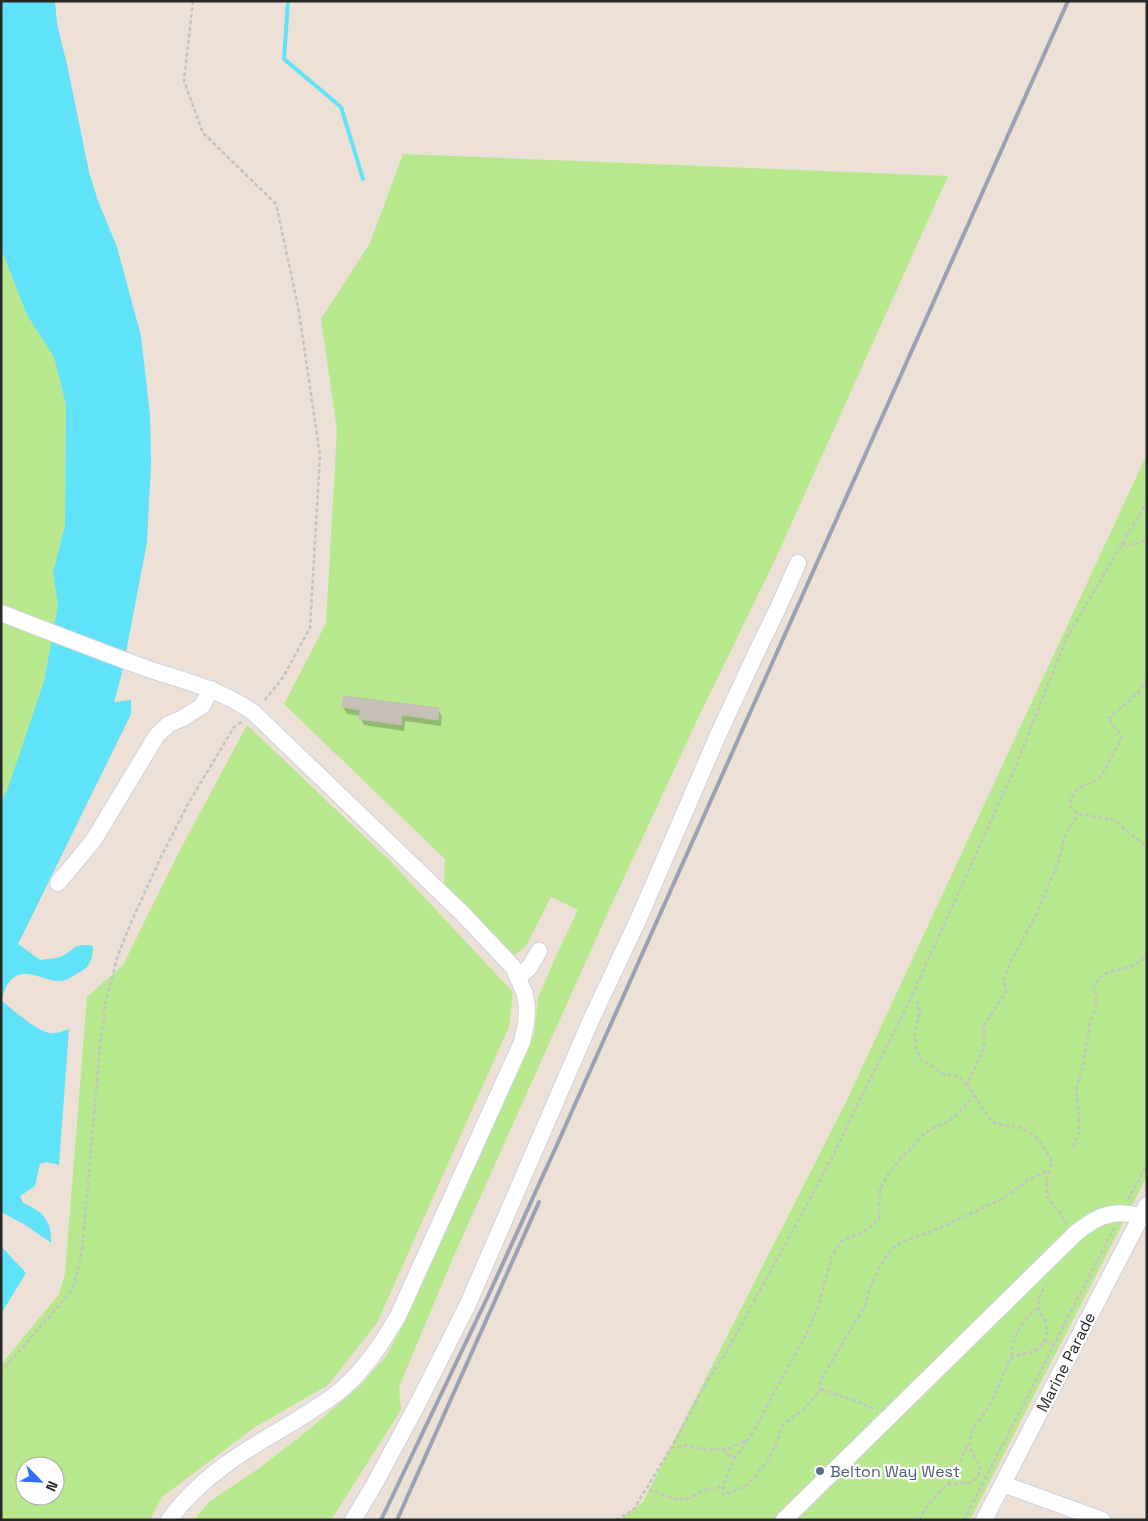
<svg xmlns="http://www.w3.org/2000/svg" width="1148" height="1521" font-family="'Space Grotesk',sans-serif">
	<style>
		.green { fill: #b8e88e; fill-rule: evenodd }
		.water { fill: #60e2f8 }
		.shadow { fill: #0003 }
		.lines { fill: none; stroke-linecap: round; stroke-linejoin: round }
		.stream { stroke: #60e2f8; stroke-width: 4 }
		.building { fill: #c6bfb6; stroke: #c7bcb1 }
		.minor-casing { stroke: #cdd3e2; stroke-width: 18 }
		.path { stroke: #c3c3c3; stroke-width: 2.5; stroke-dasharray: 4 2.5; stroke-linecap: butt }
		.minor { stroke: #fff; stroke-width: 16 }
		.rail { stroke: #9aa1b4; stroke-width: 4 }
		.service-dot { fill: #5c6f8a; stroke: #fff; stroke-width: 2 }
		.labels { text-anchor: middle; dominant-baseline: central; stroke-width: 4.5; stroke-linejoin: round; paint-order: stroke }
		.street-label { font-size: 16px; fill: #272727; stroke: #fff }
		.service-label { font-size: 16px; fill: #4e5e75; stroke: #fff; text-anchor: start }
	</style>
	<rect width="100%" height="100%" fill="#ece0d7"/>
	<g class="green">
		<path d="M403,154L948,176L775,560L700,714L609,910L452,1260L399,1387L401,1410L331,1520H194L209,1502L258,1469L301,1436L360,1386L386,1356L406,1319L431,1265L534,1035L538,998L555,958L578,910L551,897L526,946L514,956L444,884L445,859L284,704L326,623L337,430L321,319L370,243Z"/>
		<path d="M1,249L27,315L54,357L66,405L65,525L53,573L58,605L44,680L114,703L131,700V714L18,944L40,960C46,959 54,959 60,957C75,951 73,942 93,946C92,962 90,967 76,974C71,978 65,981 58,981C45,981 29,969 16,976C7,981 5,990 1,999Z"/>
		<path d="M1147,454V1176L970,1520H619L643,1502L847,1100Z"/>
		<path d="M247,725L390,861L513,992L509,1027L377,1323L328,1385L255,1427L162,1497L150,1520H1V1365L59,1294L65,1273L87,997L123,965L179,852ZM25,1466H55V1496H25Z"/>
	</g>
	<g class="water">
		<path d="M1,1H55L57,24L68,69L89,172L98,201L117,247L141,336L150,415L151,464L147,542L122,673L114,702L131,700V714L18,944L40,960C46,959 54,959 60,957C75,951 73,942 93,946C92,962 90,967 76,974C71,978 65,981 58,981C45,981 29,969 16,976C7,981 5,990 1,999V802L7,791L44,681L58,605L53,573L65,525L66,405L54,357L27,315L1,249Z"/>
		<path d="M1,1000C12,1009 36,1031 50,1033C57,1034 63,1031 69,1029L59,1165L46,1162L40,1164L35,1186L20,1196L23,1203C43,1211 52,1221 51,1243L27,1226L1,1212Z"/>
		<path d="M1,1246L26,1273L1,1314Z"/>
	</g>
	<path class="shadow" d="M343,707L438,710L442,716L441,726L405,721L404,731L364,725L361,719V716L347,714Z"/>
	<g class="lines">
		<path class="stream" d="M288,1L284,59L341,107L363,179"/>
	</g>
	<path class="building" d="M344,696L439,708L438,720L402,715L401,725L359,719L360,710L342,707Z"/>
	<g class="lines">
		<defs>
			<g id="minor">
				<path d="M1,613C50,632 99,651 148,669C184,681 223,690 254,713L463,914L513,967L525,994L527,1008L526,1024L522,1042L398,1316C382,1343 366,1368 342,1389C328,1401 311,1411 295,1421C249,1448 201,1475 169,1520"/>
				<path d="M58,883L93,841L157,735L169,724L183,718L202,706L211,689"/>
				<path d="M518,977L529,968L539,951"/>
				<path d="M1003,1484L1102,1520"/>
				<path d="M353,1520L374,1485L417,1405L468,1304L591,1020L639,918L718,735L760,645L778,608L798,563"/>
				<path d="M784,1520L1077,1232C1083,1228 1090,1222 1097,1219C1112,1211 1132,1212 1147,1219"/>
				<path d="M984,1520L1147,1205"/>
			</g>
		</defs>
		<use href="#minor" class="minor-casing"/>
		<g class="path">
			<path d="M193,1L184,81L203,133L276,204L298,306L320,455L310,628L282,679L263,702"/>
			<path d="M1122,544L1133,545L1147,539"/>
			<path d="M1147,679L1138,693L1108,719L1122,736C1117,746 1108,767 1102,774C1091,788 1076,780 1069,805L1078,814L1114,820L1147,847"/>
			<path d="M917,1001L920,1011L915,1035L916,1050L922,1060L944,1074L958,1076L967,1084L984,1049V1026L1006,991L1004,980L1011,961L1036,915L1058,863L1065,836L1078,814"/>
			<path d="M967,1084C973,1092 987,1119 994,1122C1001,1125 1010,1126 1017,1127C1035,1131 1044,1147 1052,1162L1047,1179V1197L1059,1211L1066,1225"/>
			<path d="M1073,1147L1079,1132V1115L1076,1090L1083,1064L1090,1022L1097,1006L1094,986C1097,981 1100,976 1105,974C1117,968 1144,967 1147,953"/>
			<path d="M1128,1200L1147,1164"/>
			<path d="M1045,1341L1054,1345"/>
			<path d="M1012,1356C1011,1338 1024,1317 1038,1308"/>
			<path d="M1,1372L69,1294L74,1285L82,1251L100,1047L106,1000L118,955L133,918L161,857L188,804L234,727L243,721"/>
			<path d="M821,1389C839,1396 858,1401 875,1409"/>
			<path d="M747,1440C737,1456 722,1476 723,1495L746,1486L769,1460L783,1425L806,1407L821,1389L820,1381L865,1306L869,1291L878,1270L890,1251L901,1242L935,1230L1002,1199L1027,1181L1049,1170"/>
			<path d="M671,1448L688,1445L704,1450L731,1448L747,1440L752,1434L788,1367L806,1335L818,1307L832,1256L841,1241L865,1231L879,1219L880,1189L890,1171L923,1135L933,1128L949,1121L962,1110L974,1095"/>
			<path d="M724,1449L726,1455L736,1457"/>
			<path d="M948,1485L968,1445"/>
			<path d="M649,1490L675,1499L690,1498L705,1490L723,1486"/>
			<path d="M616,1520L634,1509L671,1448L705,1385L726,1353L782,1250L834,1154L855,1109L909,1002L1017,763L1067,637L1147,502"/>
			<path d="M919,1520C923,1510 939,1490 949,1485C959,1481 969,1487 977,1477C987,1463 966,1453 970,1438C973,1427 981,1418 987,1409C996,1393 1003,1376 1009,1360C1017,1351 1031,1357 1041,1346C1047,1339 1048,1329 1045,1320C1043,1315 1039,1312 1038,1306C1038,1298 1043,1290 1046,1284"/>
			<path d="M964,1520L1114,1228"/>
		</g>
		<use href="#minor" class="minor"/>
		<g class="rail">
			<path d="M381,1520L489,1294L556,1147L1068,1"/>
			<path d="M397,1520L539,1202"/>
		</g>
	</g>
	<circle class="service-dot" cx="820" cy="1471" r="5"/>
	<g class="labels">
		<g class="street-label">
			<text transform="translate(1066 1362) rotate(-63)">Marine Parade</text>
		</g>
		<g class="service-label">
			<text x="830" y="1471">Belton Way West</text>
		</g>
	</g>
	<rect width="1148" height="1521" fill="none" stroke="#272727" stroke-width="5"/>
	<g transform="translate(40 1481) rotate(114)"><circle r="24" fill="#ffffff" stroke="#a9a9a9"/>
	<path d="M0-4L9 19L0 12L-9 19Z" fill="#3170ff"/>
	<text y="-8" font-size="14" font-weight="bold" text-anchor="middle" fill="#272727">N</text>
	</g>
</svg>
